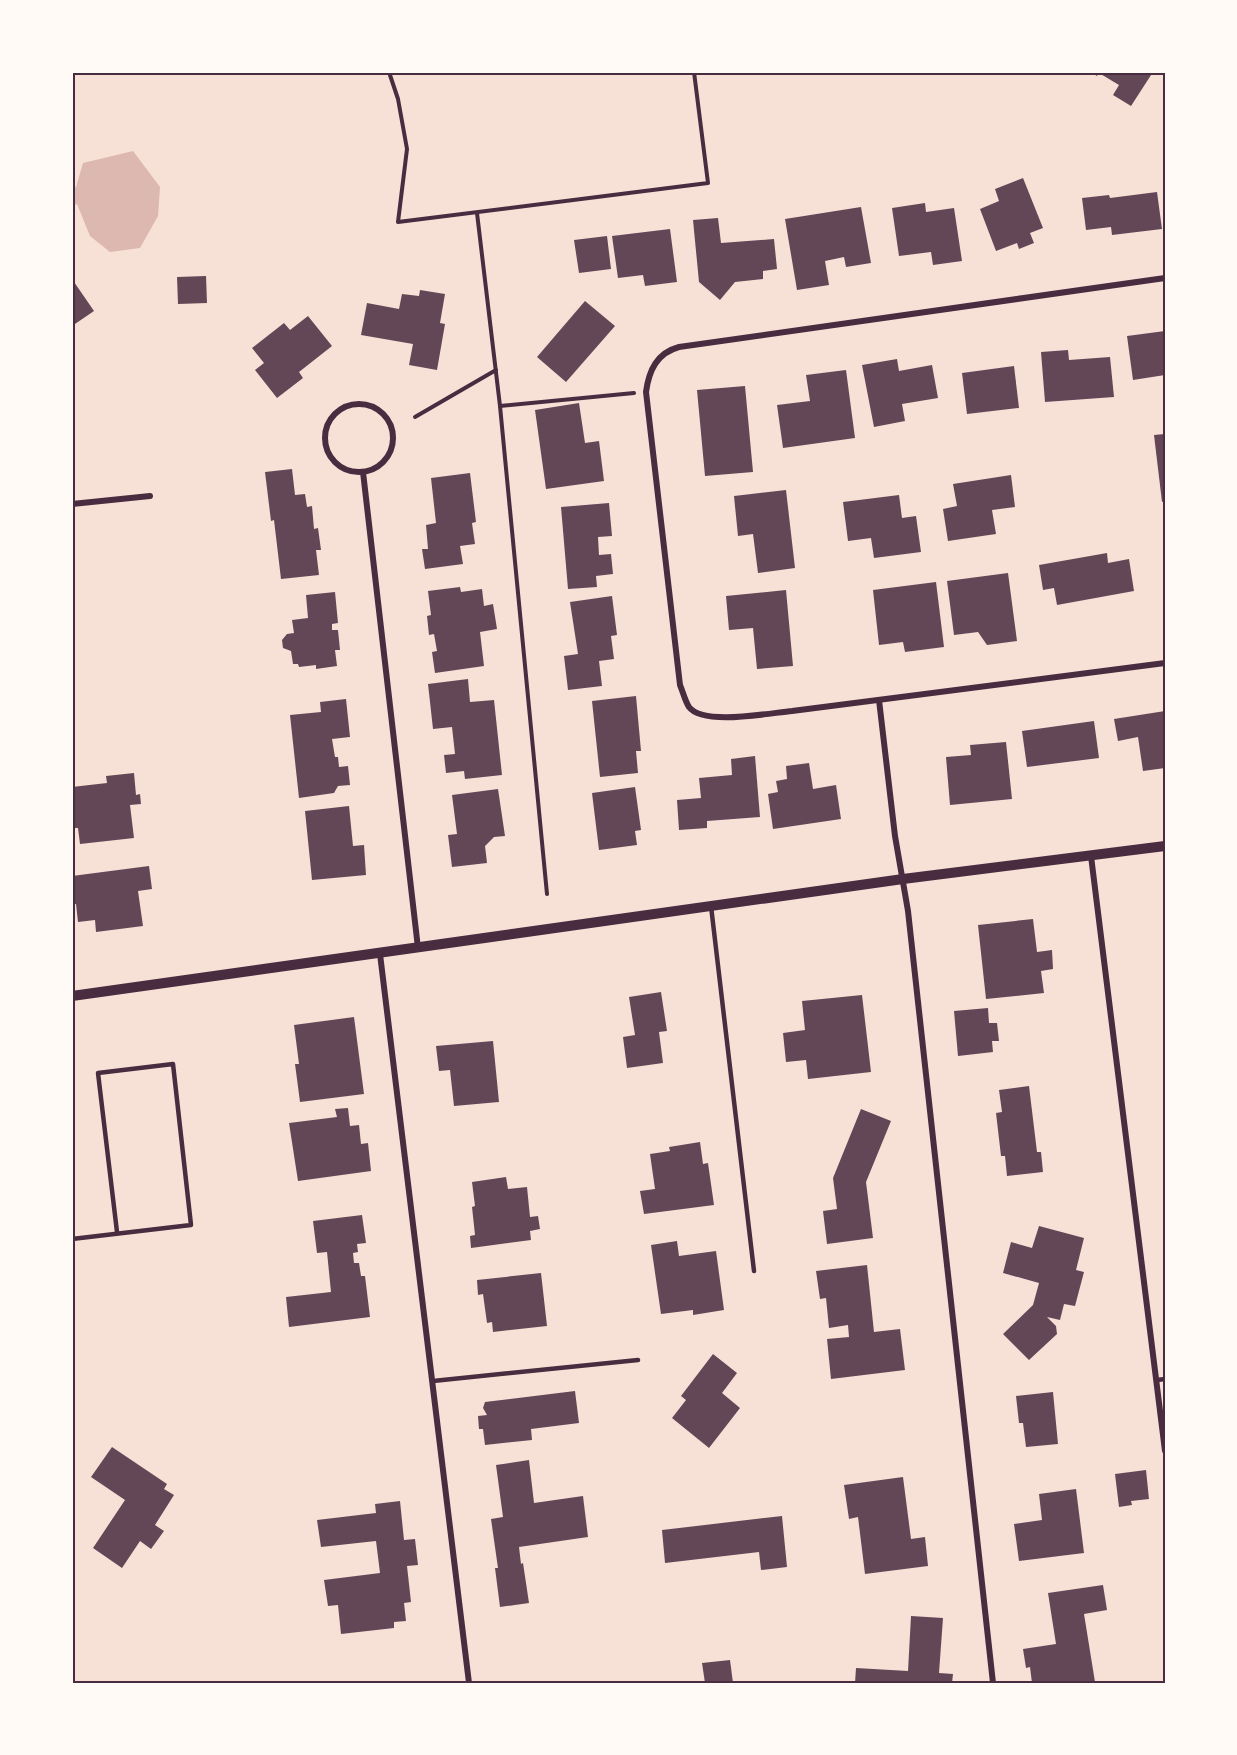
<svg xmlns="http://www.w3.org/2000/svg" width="1237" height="1755" font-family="'PT Sans',sans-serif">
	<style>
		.water { fill: #dcb8b0 }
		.building { fill: #644757 }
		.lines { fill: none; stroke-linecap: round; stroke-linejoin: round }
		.path { stroke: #4a2c40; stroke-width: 4 }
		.service { stroke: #4a2c40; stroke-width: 4.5 }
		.minor { stroke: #4a2c40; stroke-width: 6 }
		.tertiary { stroke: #4a2c40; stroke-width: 10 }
		.neatline { fill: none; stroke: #4a2c40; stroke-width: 2 }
	</style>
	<rect width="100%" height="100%" fill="#f7e1d7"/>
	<path class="water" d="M133,151L160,187L158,216L140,248L110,252L90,236L77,204L72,206V189L76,187L83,163Z"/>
	<g class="building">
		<path d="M1090,72H1153L1131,106L1113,95L1119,85L1099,73L1097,76Z"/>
		<path d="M1023,178L1043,228L1030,233L1034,243L1019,249L1017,243L996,251L980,209L999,201L995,189Z"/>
		<path d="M1157,192L1162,229L1112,235L1111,227L1086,230L1082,198L1109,195L1110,198Z"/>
		<path d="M925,203L926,212L954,208L962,261L933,265L931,252L899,256L892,208Z"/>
		<path d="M861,207L871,263L846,267L844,257L825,261L829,285L797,290L785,219Z"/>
		<path d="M718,218L721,243L774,239L777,269L763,271V279L735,282L720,300L699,282L693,220Z"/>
		<path d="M670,229L677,282L645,286L643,275L618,278L612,236Z"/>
		<path d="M607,236L611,269L579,273L574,240Z"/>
		<path d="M206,276L207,303L178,304L177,277Z"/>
		<path d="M72,279L94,311L72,326Z"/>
		<path d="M420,290L445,294L440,323L445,324L437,370L409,365L413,344L361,335L367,303L399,309L402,294L419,296Z"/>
		<path d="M585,301L615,326L566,382L537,357Z"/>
		<path d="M308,316L332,346L299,372L303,378L277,398L255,370L264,363L252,348L284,323L290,330Z"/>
		<path d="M1165,331V375L1133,380L1127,336Z"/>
		<path d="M1068,350L1069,360L1110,357L1114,397L1045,402L1041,352Z"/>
		<path d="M897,359L899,371L932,365L938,398L902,404L905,421L874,427L862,365Z"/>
		<path d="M1014,366L1019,408L967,414L962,373Z"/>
		<path d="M846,370L855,438L783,448L777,405L810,401L806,375Z"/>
		<path d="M745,386L753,472L705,476L697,390Z"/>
		<path d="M579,403L585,443L599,441L604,481L546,489L535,410Z"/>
		<path d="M1165,434V501L1162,502L1154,435Z"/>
		<path d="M292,469L295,495L305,494L307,507L312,506L314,529L318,528L321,550H316L319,575L281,579L274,520L271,521L265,472Z"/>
		<path d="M470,473L476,522L472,523L475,544L460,546L463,564L425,569L422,549H428L426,525L436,523L431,478Z"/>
		<path d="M1011,475L1015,507L992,510L996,534L948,541L943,509L957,506L953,484Z"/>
		<path d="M786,490L795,568L758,573L753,534L738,536L734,496Z"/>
		<path d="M899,495L902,518L916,516L921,552L874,558L871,538L848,541L843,502Z"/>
		<path d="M609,503L612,536L598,537L599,555L611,554L613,574L596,576L597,587L568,589L561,507Z"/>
		<path d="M1107,553L1108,563L1129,559L1134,591L1057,605L1054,588L1043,590L1039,565Z"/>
		<path d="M1008,573L1017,641L987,645L978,632L954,635L947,581Z"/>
		<path d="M936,582L944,647L905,652L903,642L879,645L873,590Z"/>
		<path d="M460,587L461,592L482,589L484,606L493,604L497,629L480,632L484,666L435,673L432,652L437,651L434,634L429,635L427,616L431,615L428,591Z"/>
		<path d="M786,590L793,666L757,669L753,628L729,630L726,596Z"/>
		<path d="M335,592L338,623L332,624V630H338L340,650H335L337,666L316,669V665L299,667L298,664H293L291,651L283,648L282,640L287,634L294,633L292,620L308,618L306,595Z"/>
		<path d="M612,596L617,635L611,636L614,659L599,661L602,686L568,690L564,656L578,654L570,602Z"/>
		<path d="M468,679L470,702L494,700L502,775L465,779L464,771L446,773L444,755L455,754L452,727L433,729L428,684Z"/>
		<path d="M636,696L641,751H636L638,773L600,777L592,701Z"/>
		<path d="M346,699L350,737L332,739L335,757H338L339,767L348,766L350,785L338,786L334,793L299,798L290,715L321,712L320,702Z"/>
		<path d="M1165,711V768L1143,771L1138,737L1118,741L1114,719Z"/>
		<path d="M1094,721L1099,758L1027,767L1022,731Z"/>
		<path d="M1006,742L1012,799L950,805L946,757L971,755L970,745Z"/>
		<path d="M755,756L760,817L707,821V828L679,830L677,800L701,798L699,778L732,775L731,759Z"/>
		<path d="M809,763L813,789L836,785L841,819L773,829L768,794L778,792L776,781L787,779L786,766Z"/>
		<path d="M134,773L136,795L140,794L141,804L130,805L134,838L80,844L78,828H72V787L107,783L106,776Z"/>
		<path d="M635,787L641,830L635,831L637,845L599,850L592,793Z"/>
		<path d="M498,789L505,836L494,837L485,846L487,863L452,867L448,835L457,834L452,795Z"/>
		<path d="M349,806L353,846L364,845L366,875L312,880L305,811Z"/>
		<path d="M149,866L152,889L138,891L143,926L96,932L95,920L78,922L76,904H72V876Z"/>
		<path d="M1033,919L1037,952L1052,950L1053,969L1041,971L1044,993L986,999L978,925Z"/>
		<path d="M661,992L667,1031L659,1032L663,1063L627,1068L623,1037L635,1035L629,997Z"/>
		<path d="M862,995L871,1072L808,1079L806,1060L786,1062L783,1033L805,1030L802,1001Z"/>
		<path d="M988,1008L989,1023H997L999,1041H992L993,1052L958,1056L954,1011Z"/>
		<path d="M354,1017L364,1094L300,1102L295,1064H299L294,1025Z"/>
		<path d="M493,1041L499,1102L454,1106L450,1070L439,1071L436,1046Z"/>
		<path d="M1029,1086L1037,1152H1041L1043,1172L1007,1176L1005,1156H1001L996,1113L1002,1112L999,1090Z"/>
		<path d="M348,1108L350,1126L359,1125L361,1144L368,1143L371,1171L298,1181L289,1123L337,1117L335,1109Z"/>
		<path d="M861,1109L891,1121L866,1182L873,1238L827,1244L823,1211L837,1209L833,1178Z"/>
		<path d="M700,1142L703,1164L708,1163L714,1205L644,1214L640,1191L655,1189L650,1154L670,1151L669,1147Z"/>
		<path d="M506,1177L508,1189L527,1187L530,1217L538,1216L540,1229L530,1231L531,1240L471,1248L470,1236L475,1235L472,1207L475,1206L472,1182Z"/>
		<path d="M362,1215L366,1243L357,1244L358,1252L353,1253L354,1263H359L361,1276H365L370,1317L289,1327L286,1297L331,1292L327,1252L317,1253L313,1221Z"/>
		<path d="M1039,1226L1084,1238L1076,1270L1084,1272L1075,1306L1064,1304L1060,1320L1047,1317L1056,1326L1057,1334L1029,1360L1003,1334L1033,1305L1039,1283L1003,1273L1011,1242L1032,1248Z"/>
		<path d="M677,1241L679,1256L716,1251L724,1310L693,1315V1310L661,1314L651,1245Z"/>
		<path d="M867,1265L874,1332L900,1329L905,1370L831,1379L827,1339L849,1337L848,1325L829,1328L826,1298L820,1299L816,1271Z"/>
		<path d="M541,1273L547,1326L493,1332L492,1322L487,1323L483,1294L478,1295L477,1280Z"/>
		<path d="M713,1354L737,1373L722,1393L740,1408L709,1448L672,1418L686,1400L681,1396Z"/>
		<path d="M575,1391L579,1423L531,1429L532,1440L485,1445L483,1429H479L478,1416L487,1415L483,1408L485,1402Z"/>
		<path d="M1053,1392L1058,1444L1026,1447L1023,1423H1019L1016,1396Z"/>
		<path d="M112,1447L167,1484L164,1489L174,1495L155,1525L164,1531L151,1549L140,1541L122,1568L93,1548L125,1500L91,1477Z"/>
		<path d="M529,1460L534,1503L583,1496L588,1537L519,1547L521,1564L523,1563L529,1603L500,1607L495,1568H498L491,1519L503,1517L496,1465Z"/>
		<path d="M1146,1470L1149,1499L1131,1501L1132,1505L1119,1507L1115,1474Z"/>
		<path d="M903,1477L911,1539L925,1537L928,1566L865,1574L858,1517L849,1519L844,1485Z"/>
		<path d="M1076,1489L1084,1553L1019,1561L1014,1524L1042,1520L1039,1494Z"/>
		<path d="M400,1501L404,1540L415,1539L418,1565L407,1566L411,1602L404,1603L406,1621L394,1622V1628L341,1634L338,1605L328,1606L324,1580L380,1573L376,1541L321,1547L317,1520L376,1513L375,1504Z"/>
		<path d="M782,1516L787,1567L761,1570L759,1552L665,1563L662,1530Z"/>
		<path d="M1103,1585L1107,1610L1084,1614L1095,1682L1032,1683L1030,1667L1026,1668L1023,1649L1056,1644L1048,1593Z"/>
		<path d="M911,1616L943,1618L939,1673L953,1674L952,1683H855L856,1668L908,1671Z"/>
		<path d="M730,1660L733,1683H705L702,1663Z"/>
	</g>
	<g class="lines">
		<g class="path">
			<path d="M389,72L398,99L407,149L398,222L708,183L694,72"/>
			<path d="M477,213L500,406L547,894"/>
			<path d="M500,406L634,393"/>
			<path d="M415,417L496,370"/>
		</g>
		<g class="service">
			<path d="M711,906L754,1271"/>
			<path d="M72,1239L191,1225L173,1064L98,1073L117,1232"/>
			<path d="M1157,1380L1165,1379"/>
			<path d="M433,1381L638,1360"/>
		</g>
		<g class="minor">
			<path d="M1165,278L679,347C657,353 649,370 646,392L680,685C683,692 685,701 689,707C703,726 769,713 792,711L1165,663"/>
			<circle cx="359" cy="438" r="34"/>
			<path d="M363,472L418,948"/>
			<path d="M72,504L150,496"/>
			<path d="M879,700L895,836L908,911L993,1683"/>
			<path d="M1091,856L1165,1451"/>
			<path d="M380,954L469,1683"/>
		</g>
		<path class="tertiary" d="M72,996L903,879L1165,846"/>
	</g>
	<rect width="1237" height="1755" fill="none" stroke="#fffaf5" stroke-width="147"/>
	<rect x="74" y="74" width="1090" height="1608" class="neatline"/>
</svg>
